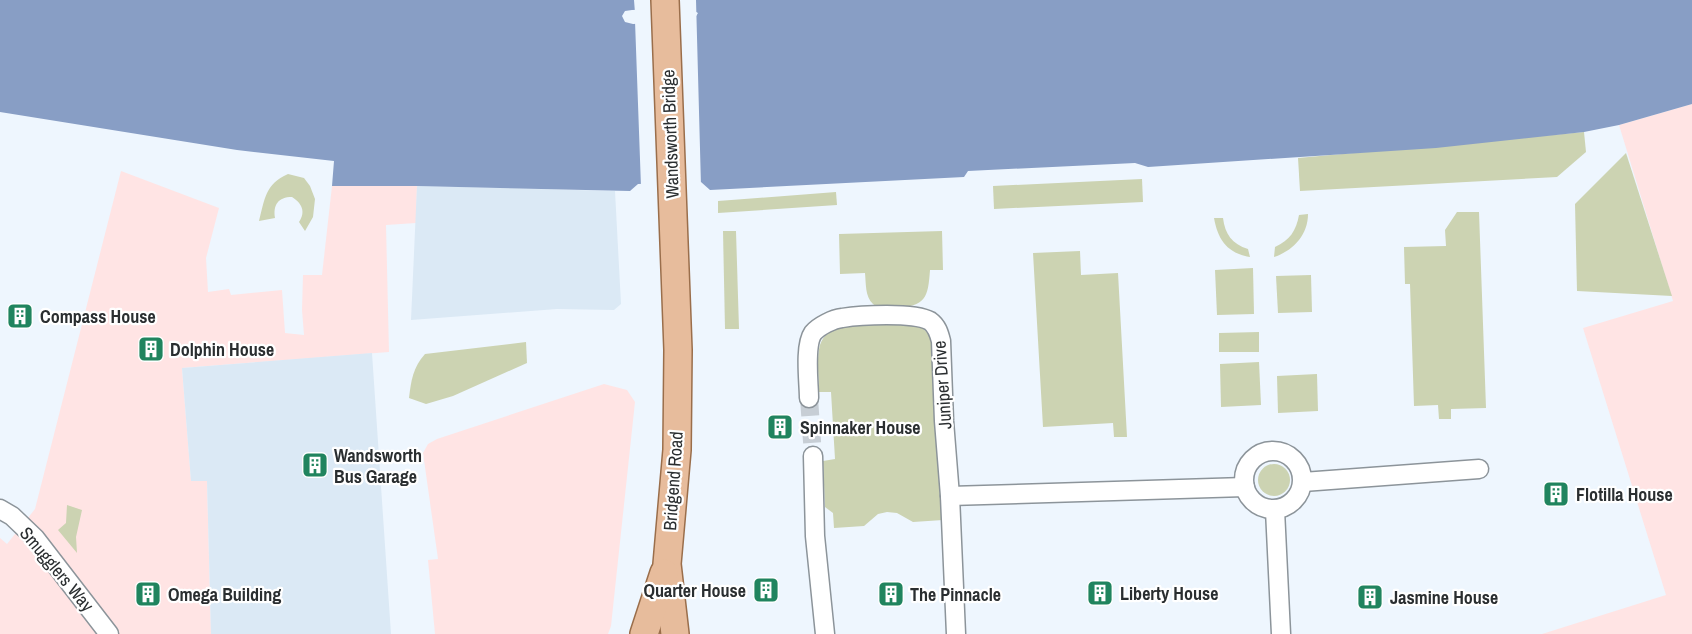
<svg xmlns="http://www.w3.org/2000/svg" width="1692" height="634" font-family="'Archivo Narrow',sans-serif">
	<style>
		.commercial { fill: #ffe4e4 }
		.built { fill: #dbe9f5 }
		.green { fill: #ccd3b2 }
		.water { fill: #889ec5; fill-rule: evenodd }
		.pier { fill: #eef6fe }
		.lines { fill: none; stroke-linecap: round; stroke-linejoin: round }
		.minor-tunnel { stroke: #c7ced5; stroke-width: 18; stroke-dasharray: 18 9; stroke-linecap: butt }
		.minor-casing { stroke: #8c949a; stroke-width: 21 }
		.primary-casing { stroke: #9a6e4b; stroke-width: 30 }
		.minor { stroke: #fff; stroke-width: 18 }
		.primary { stroke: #e7bc9c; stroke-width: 27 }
		.labels { text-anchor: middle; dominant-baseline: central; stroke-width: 4.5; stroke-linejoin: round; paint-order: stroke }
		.street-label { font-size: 18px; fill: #2a2e30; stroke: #fff }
		.poi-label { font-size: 18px; font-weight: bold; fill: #2a2e30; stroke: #fff; text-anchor: start }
	</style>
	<rect width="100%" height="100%" fill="#eef6fe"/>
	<g class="commercial">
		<path d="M1692,104V634H1542L1666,595L1583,328L1673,301L1619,125Z"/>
		<path d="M121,171L219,208L206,258L208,292L229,289L231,295L282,290L285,333L304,335L302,310L303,275H322L332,186H417L416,223L386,225L389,352L182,368L191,480L207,481L211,634H0V538L7,544L35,509Z"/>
		<path d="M604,384L627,390L635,402L611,626L608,634H435L428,560L438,559L423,453L428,444L437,439Z"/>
	</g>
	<g class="built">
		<path d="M417,186L615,191L621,304L614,310L557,309L411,320Z"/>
		<path d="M372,353L391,634H211L207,481H191L182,368Z"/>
	</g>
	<g class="green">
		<path d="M1584,132L1586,152L1557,177L1300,191L1298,158Z"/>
		<path d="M1626,153L1672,296L1577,291L1575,204Z"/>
		<path d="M288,174L304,178L310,186L315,199L313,217L305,231L299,222C306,212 302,203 292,197C278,197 273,205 275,218L259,221C265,199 265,184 288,174Z"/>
		<path d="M1142,179L1143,202L994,209L993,186Z"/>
		<path d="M836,192L837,205L718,213V201Z"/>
		<path d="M1457,212H1479L1486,408L1451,409V419H1439L1438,405L1414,406L1410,284H1405L1404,247L1446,246L1445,230Z"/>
		<path d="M1308,214C1308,235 1293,251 1274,257L1275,247C1290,240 1296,231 1299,215Z"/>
		<path d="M1214,218H1223C1225,234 1232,244 1248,249L1250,257C1227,253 1218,240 1214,218Z"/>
		<path d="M723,231H736L739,329H725Z"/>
		<path d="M942,231L943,270H930C928,298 926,306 895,308C887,308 880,310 873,304C865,297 866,283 865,273L840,274L839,234Z"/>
		<path d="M1080,251L1081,275L1118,273L1127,437H1114L1113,423L1043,427L1033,253Z"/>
		<path d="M1253,268L1254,314L1217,315L1215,270Z"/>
		<path d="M1311,275L1312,312L1278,313L1276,276Z"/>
		<path d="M910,322C924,327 930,333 935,348L943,520L913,522L897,513L887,512L878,514L864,526L834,528L833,513L825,507L823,461L835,459L831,392H819C819,377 816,360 820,345C829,316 885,323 910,322Z"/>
		<path d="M1259,332V352H1219V333Z"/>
		<path d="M526,342L527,363L453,396L426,404L409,398C411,381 413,367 425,354Z"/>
		<path d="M1259,362L1261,405L1221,407L1220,364Z"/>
		<path d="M1317,374L1318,411L1278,413L1277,376Z"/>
		<circle cx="1274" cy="480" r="16"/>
		<path d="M67,505L82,510L76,537L77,553L58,530L66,523Z"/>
	</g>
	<path class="water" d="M0,0H1692V104L1619,125L1584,132L1436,148L1148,167L1135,163L968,171L964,177L710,190L701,182L638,184L630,191L417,186H332L334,161L237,150L0,112ZM689,8L698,13L695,18L690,21L633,24L625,22L622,16L625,11L632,10Z"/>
	<path class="pier" d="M634,0H696L701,186L641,187L635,21L689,18L694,14L689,11L635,13Z"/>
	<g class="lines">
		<path class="minor-tunnel" d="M809,398L813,456"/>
		<defs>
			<g id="minor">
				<path d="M809,398C809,383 804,346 813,333C819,326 833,319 842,318C860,315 914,312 930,321C937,326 939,333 941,341L944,421L950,496L956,634"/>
				<circle cx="1273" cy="480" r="29"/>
				<path d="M813,456L815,536L825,634"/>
				<path d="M1303,482L1479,469"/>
				<path d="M950,496L1245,487"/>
				<path d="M0,509L12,516L35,538L109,634"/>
				<path d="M1275,510L1281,634"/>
			</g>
			<g id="primary">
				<path d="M665,0L678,350L677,450L667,564L675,634"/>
				<path d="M644,634L664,573"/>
			</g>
		</defs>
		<use href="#minor" class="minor-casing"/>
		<use href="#primary" class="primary-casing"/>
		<use href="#minor" class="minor"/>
		<use href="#primary" class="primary"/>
	</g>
	<defs>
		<symbol id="building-square" viewBox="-11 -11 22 22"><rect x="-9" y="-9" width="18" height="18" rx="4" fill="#20845e" stroke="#fff"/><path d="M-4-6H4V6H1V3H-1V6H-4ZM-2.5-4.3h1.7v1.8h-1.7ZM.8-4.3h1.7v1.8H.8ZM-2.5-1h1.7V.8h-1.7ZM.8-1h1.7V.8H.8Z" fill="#fff"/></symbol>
	</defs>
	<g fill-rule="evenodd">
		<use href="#building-square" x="5" y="301" width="30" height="30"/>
		<use href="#building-square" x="136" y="334" width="30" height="30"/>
		<use href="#building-square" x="765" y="412" width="30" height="30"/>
		<use href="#building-square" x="300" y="450" width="30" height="30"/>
		<use href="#building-square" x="1541" y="479" width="30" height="30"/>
		<use href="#building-square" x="751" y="575" width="30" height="30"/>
		<use href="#building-square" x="1085" y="578" width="30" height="30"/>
		<use href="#building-square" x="133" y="579" width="30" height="30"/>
		<use href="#building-square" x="876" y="579" width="30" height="30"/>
		<use href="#building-square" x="1355" y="582" width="30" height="30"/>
	</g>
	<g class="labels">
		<g class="street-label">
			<text transform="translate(670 134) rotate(-92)">Wandsworth Bridge</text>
			<text transform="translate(942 385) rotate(-94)">Juniper Drive</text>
			<text transform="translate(673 481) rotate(-86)">Bridgend Road</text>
			<text transform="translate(57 569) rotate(50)">Smugglers Way</text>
		</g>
		<g class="poi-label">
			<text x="40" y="316">Compass House</text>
			<text x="170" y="349">Dolphin House</text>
			<text x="800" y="427">Spinnaker House</text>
			<text x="334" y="455">Wandsworth<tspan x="334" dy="21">Bus Garage</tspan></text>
			<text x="1576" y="494">Flotilla House</text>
			<text x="746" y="590" text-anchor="end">Quarter House</text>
			<text x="1120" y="593">Liberty House</text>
			<text x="168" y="594">Omega Building</text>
			<text x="910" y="594">The Pinnacle</text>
			<text x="1390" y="597">Jasmine House</text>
		</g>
	</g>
</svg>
